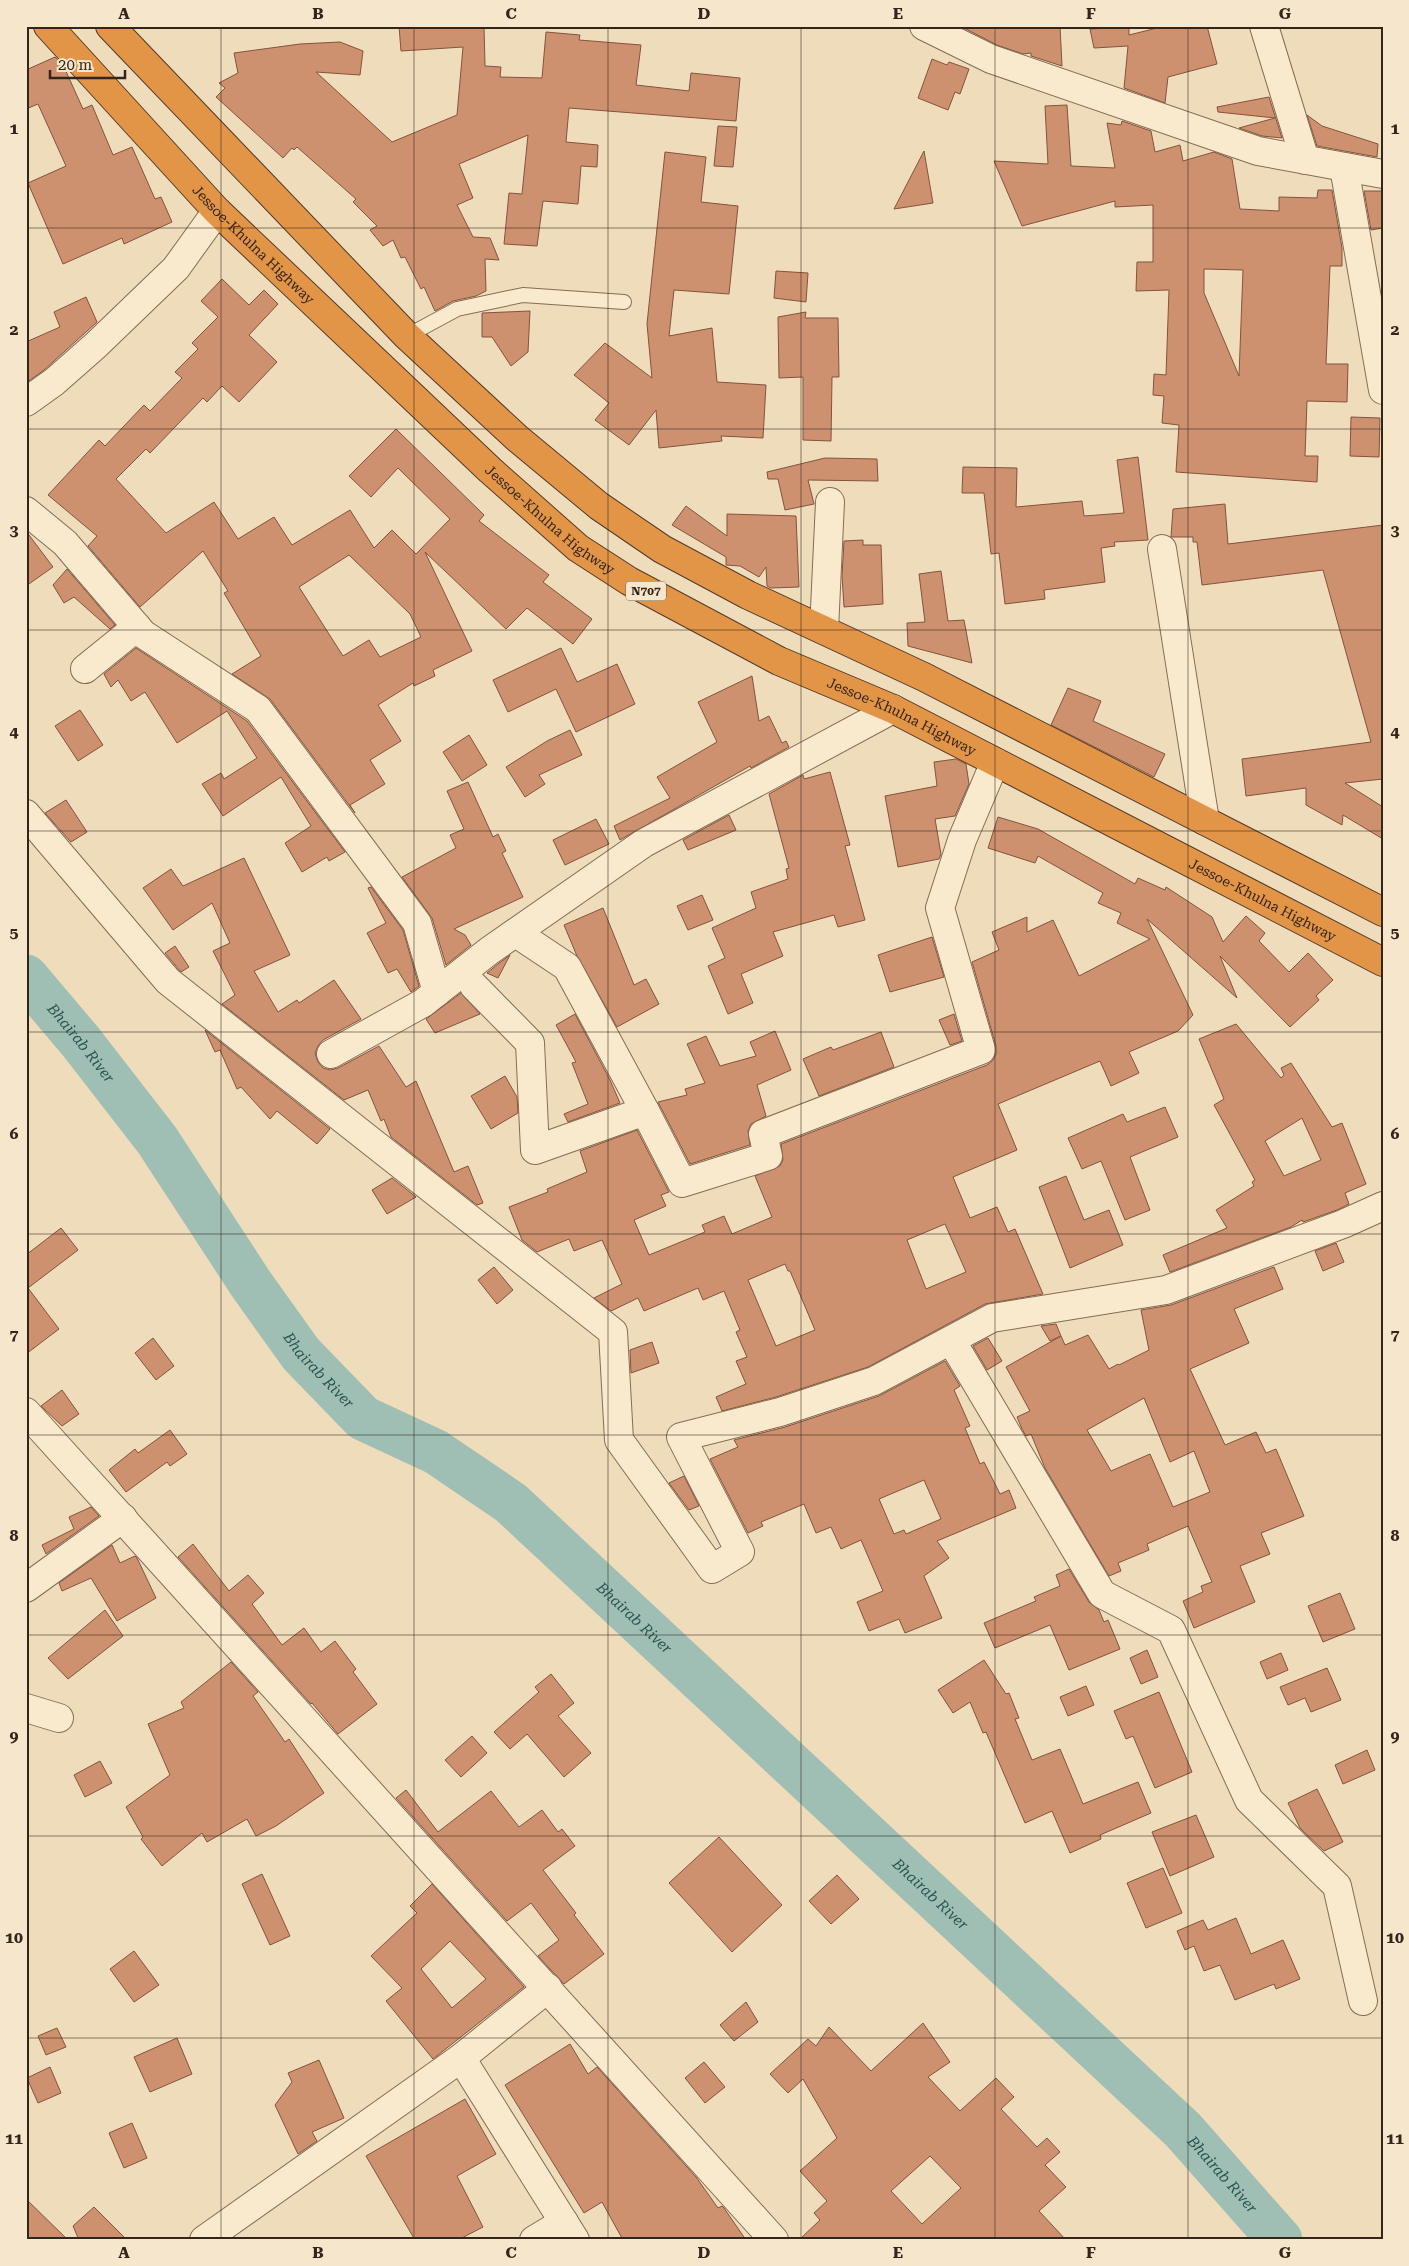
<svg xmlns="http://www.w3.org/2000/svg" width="1409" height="2266" font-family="'Roboto Serif',serif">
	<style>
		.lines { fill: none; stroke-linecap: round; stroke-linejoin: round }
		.river { stroke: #9fbfb4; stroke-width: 45 }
		.building { fill: #cd9170; stroke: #85533a; fill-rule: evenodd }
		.lane-casing { stroke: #856c55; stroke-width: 16 }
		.street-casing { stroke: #856c55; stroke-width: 30 }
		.highway-casing { stroke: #523a2a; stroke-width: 30 }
		.lane { stroke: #f9eace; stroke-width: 14 }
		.street { stroke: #f9eace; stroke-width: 28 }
		.highway { stroke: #e29447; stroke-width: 28 }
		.grid { fill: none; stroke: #34251a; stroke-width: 1; stroke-opacity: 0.55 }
		.labels { text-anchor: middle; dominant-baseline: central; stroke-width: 4.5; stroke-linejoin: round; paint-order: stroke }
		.shield { fill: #f6e6cb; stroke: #6e5f4f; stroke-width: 1 }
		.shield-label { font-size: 12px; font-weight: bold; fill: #34251a }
		.street-label { font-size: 14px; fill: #34251a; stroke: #f6e6cb }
		.water-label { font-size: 15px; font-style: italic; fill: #29544f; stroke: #f6e6cb }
		.neatline { fill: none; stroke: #34251a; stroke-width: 2 }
		.grid-label { font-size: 16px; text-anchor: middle; font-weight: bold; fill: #34251a }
	</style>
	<rect width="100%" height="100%" fill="#eedcbb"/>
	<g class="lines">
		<path class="river" id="s1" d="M26,977L81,1042L157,1140L251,1284L301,1354L363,1418L436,1452L511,1503L1183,2130L1280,2240"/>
	</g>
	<g class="building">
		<path d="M399,26H484L485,66L501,67L500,77L542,78L546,32L580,35L579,40L641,45L636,85L689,91L691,73L740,78L736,121L569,108L566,142L598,145L597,167L581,166L578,204L543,201L537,246L504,244L509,193L522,194L528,135L459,164L473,198L457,205L473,237L490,238L499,260L485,259L486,291L476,296L453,301L435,311L424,287L421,289L405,257L401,258L393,240L383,246L370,230L377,226L353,202L356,199L297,147L294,150L292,148L283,158L216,97L225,88L219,83L238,73L234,53L300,44L340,42L363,51L360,75L316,72L392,142L457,115L463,47L401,51Z"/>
		<path d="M960,26H1060L1062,66L1031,56V53L1023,54L997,45Z"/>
		<path d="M1165,26H1207L1217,64L1168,77L1165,103L1124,88L1128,46L1094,48L1090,29L1129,27V35Z"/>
		<path d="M55,57L64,67L83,109L92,105L113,155L132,147L155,199L161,197L172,222L124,244L122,238L63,264L28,183L66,166L38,104L26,109V70Z"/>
		<path d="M932,59L947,65L949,62L969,69L960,94L955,92L948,110L918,98Z"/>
		<path d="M1269,97L1282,138L1262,136L1239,128L1275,118L1218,112L1217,107Z"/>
		<path d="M1067,105L1071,166L1115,168L1107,123L1121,125L1122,121L1151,131L1155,152L1180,145L1183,161L1214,152L1232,159L1240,209L1279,211V197L1317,198L1318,190H1332L1342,248V266H1330L1326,364H1348L1347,402L1307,401L1305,456H1318L1317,482L1176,472L1179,425L1162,423L1164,396L1153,395L1154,374L1166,375L1169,290L1136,291L1137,262H1153V205L1115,207V201L1022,226L994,161L1048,164L1045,106ZM1204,269L1243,270L1239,376L1204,293Z"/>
		<path d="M1307,115L1322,126L1378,144L1377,157L1317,146Z"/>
		<path d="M718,126L737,127L733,167L714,166Z"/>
		<path d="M924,151L933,203L894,209Z"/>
		<path d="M665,152L706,157L701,202L738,206L729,294L674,290L669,336L712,328L717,382L766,385L763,438L721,436L722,441L659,448L656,410L629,445L595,420L609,403L574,375L605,343L652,378L647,324Z"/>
		<path d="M1364,191H1383V228L1371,230Z"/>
		<path d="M776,271L808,273L806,302L774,298Z"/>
		<path d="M222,279L249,305L264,290L278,304L249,335L277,362L239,402L222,386L207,402L203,398L150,453L146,449L116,479L166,533L214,502L238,539L274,517L292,545L350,510L374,548L392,530L416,554L450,519L398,468L371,497L349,476L396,429L484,515L479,521L549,575L543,582L592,619L573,644L527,608L506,629L425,552L472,651L433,670L435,676L414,686L413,683L378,705L401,741L370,760L385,784L350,805L355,813L270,699L232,674L261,656L224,593L228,591L203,551L140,607L88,546L97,536L48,495L99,440L105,446L144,405L150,411L182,378L175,372L198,349L192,343L218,317L201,301ZM349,555L410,614L421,637L380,657L369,640L343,656L299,587Z"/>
		<path d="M86,297L97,322L44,370L26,383V342L60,327L54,312Z"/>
		<path d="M530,311L528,352L511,366L492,337H482V313Z"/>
		<path d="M806,312L805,318H838L839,377H832L831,441L803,440V377L779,378L778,317Z"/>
		<path d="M1351,417L1380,418L1379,457L1350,456Z"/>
		<path d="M1138,457L1148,540L1114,542L1115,546L1101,548L1105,582L1044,590L1045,599L1005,604L999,553L991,554L984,493H962L963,467L1017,468L1016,507L1082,501L1084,516L1124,513L1117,460Z"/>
		<path d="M825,458L877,459L878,481L808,480L814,504L785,510L778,479H768L767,472Z"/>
		<path d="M1225,504L1228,544L1383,525V779L1345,783L1383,807V839L1343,815L1342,825L1306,805V788L1246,796L1242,759L1371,742L1323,570L1202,585L1197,542H1193V537H1171L1173,509Z"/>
		<path d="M686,506L727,536V514L796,516L799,587L771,588L767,586L766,567L759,577L740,566L726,565V557L672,525Z"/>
		<path d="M26,531L53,567L26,586Z"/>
		<path d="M863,540V545H881L883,604L844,607L842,576L844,541Z"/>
		<path d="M67,569L115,625L110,629L74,597L64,603L53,585Z"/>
		<path d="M941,571L948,621L964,620L972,663L908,646L907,623L925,622L919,574Z"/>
		<path d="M136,648L247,721L345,852L329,861L327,857L302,872L285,843L311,826L281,777L223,816L202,784L221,773L224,779L257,758L227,711L177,743L145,692L131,701L118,680L111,687L104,674Z"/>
		<path d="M561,648L577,682L617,664L635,704L576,732L556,689L508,712L493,680Z"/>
		<path d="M752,676L759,721L769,716L782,743L786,741L789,747L751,768L750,766L620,840L614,826L670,798L657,777L717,742L698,702Z"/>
		<path d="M1068,688L1101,701L1093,721L1165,754L1154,777L1051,725Z"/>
		<path d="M80,710L103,745L78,761L55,726Z"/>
		<path d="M570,730L582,755L539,775L545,784L525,797L506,767L547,741Z"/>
		<path d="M469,735L487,765L462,781L443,752Z"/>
		<path d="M956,759L966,764L969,784L955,816L935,819L941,854L939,859L898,867L885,796L937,786L934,762Z"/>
		<path d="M830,772L850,845L845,846L865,920L838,927L834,915L773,932L783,956L741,974L753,1003L728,1014L708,966L725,958L712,928L756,908L751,892L788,879L786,869L789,868L769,794L803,775L804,779Z"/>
		<path d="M468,782L493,837L498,834L506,851L502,853L523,897L454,929L465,935L471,945L446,965L432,918L402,877L456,848L450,835L464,829L447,791Z"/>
		<path d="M66,800L87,832L71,842L45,813Z"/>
		<path d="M729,815L736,830L688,850L683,840Z"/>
		<path d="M998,817L1038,829L1135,884L1138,878L1165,890L1166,887L1212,917L1223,942L1246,916L1265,933L1259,941L1289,972L1308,953L1333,980L1316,996L1319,1000L1290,1027L1220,956L1237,998L1147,919L1193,1015L1178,1031L1129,1052L1139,1073L1111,1086L1100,1061L998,1104L1017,1150L953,1177L970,1218L997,1207L1008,1232L1015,1229L1043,1294L985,1304L868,1367L776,1397L722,1411L716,1397L746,1384L736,1361L747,1357L736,1332L740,1330L724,1291L703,1300L698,1288L644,1311L638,1298L611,1311L594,1298L622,1284L602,1240L574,1251L569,1239L537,1252L522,1240L509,1207L548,1192L547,1189L587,1172L580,1151L637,1130L669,1192L661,1195L666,1206L634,1220L649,1255L705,1232L702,1225L724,1216L732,1234L772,1217L755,1176L780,1166L783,1160L781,1144L987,1065L993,1060L996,1054V1046L972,962L999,950L992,932L1027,917V932L1053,920L1079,976L1150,939L1117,923L1121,913L1098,903L1103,893L1038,856L1035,863L988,848ZM945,1224L966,1272L926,1289L907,1240ZM785,1264L788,1271H790L815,1330L776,1346L748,1280Z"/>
		<path d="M596,819L609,844L565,865L553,840Z"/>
		<path d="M244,858L290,955L254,971L278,1012L297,1000L299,1003L334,980L361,1019L323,1040L318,1046L315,1053L318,1062L323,1068L330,1070L338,1068L379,1046L406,1087L416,1081L454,1172L468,1166L483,1203L477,1205L391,1137L384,1119L381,1121L368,1090L344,1100L222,1004L235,995L213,951L230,943L212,903L173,930L143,888L171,869L183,886Z"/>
		<path d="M371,887L403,930L419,986L411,992L397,969L388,973L367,933L386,923L368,888Z"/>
		<path d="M702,895L713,920L688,930L677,906Z"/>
		<path d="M603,908L634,985L646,979L659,1004L617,1027L577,956L564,925Z"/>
		<path d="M932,937L944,977L890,992L878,955Z"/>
		<path d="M175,946L189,967L181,972L165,953Z"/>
		<path d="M510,955L498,978L487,973L498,964Z"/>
		<path d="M461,993L480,1014L435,1033L426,1019Z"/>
		<path d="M575,1014L610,1080L620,1103L568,1122L564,1114L588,1104L572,1063L576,1062L556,1025Z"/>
		<path d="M954,1014L962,1041L950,1045L939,1020Z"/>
		<path d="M1236,1024L1281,1078L1284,1075L1281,1068L1291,1063L1332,1127L1342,1123L1366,1184L1345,1193L1349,1204L1337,1210L1303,1222L1302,1220L1291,1227L1170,1272L1163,1255L1227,1228L1216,1210L1254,1186L1252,1182L1255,1180L1214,1105L1224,1099L1199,1039ZM1302,1118L1321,1160L1284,1176L1265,1141Z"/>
		<path d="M205,1030L330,1129L317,1144L277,1111L270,1119L241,1087L237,1089L220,1050L215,1052Z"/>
		<path d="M775,1031L791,1070L757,1085L766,1116L751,1124L748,1131L750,1145L690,1164L658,1102L687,1095L685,1089L705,1083L687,1044L706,1036L720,1066L756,1056L750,1042Z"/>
		<path d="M881,1032L894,1067L819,1096L803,1059L831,1047L833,1050Z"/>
		<path d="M505,1076L517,1097L518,1113L491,1129L471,1096Z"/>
		<path d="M1165,1107L1178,1137L1130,1157L1150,1210L1125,1220L1101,1161L1082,1169L1068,1138L1123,1114L1127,1122Z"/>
		<path d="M1066,1176L1084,1220L1109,1210L1123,1245L1070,1268L1039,1187Z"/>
		<path d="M392,1178L416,1197L387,1214L372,1190Z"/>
		<path d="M61,1228L78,1250L28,1288L59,1329L26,1354V1255Z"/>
		<path d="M1336,1243L1344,1262L1323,1271L1315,1251Z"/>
		<path d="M494,1267L513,1290L497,1304L478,1280Z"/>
		<path d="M1274,1267L1283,1289L1234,1309L1249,1343L1190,1369L1225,1445L1256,1432L1266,1453L1276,1449L1304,1516L1261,1533L1270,1554L1240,1566L1255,1602L1194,1628L1183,1601L1203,1592L1201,1586L1212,1582L1188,1526L1147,1544L1149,1550L1118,1563L1121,1571L1109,1576L1045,1468L1031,1434L1026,1436L1022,1429L1017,1417L1030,1411L1006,1367L1061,1336L1065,1345L1088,1335L1109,1369L1118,1364L1119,1365L1149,1350L1141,1310L1171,1305ZM1144,1398L1170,1462L1194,1451L1210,1492L1173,1507L1150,1454L1111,1471L1087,1430Z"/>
		<path d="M1056,1324L1061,1336L1050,1341L1041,1326Z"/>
		<path d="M153,1338L174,1366L156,1380L135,1353Z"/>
		<path d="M988,1338L1002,1361L987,1370L973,1346Z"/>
		<path d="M652,1342L659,1363L631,1373L630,1350Z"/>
		<path d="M945,1361L960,1386L954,1390L970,1426L965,1428L980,1464L984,1462L1000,1494L1009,1490L1016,1508L937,1541L949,1558L924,1576L942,1618L905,1633L899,1619L869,1631L857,1602L883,1591L861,1540L841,1549L831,1527L816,1533L804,1504L761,1522L763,1526L748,1533L710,1459L738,1447L734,1440L785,1427L879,1396ZM924,1480L941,1519L906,1534L904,1530L894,1534L879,1499Z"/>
		<path d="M62,1390L79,1414L62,1426L41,1406Z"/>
		<path d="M170,1430L187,1454L170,1466L167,1462L126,1492L109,1470L135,1449L138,1453Z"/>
		<path d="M684,1476L699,1506L689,1510L669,1483Z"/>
		<path d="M91,1507L99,1516L46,1554L42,1545L74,1529L69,1517Z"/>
		<path d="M193,1544L229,1591L248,1575L264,1593L252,1604L282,1645L304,1628L321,1652L335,1641L356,1669L353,1672L377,1704L338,1734L312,1703L311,1704L178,1557Z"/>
		<path d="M112,1545L120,1563L135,1556L137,1558L156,1598L117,1621L91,1578L62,1591L59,1583Z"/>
		<path d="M1069,1569L1089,1602L1099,1610L1104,1622L1108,1620L1120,1649L1069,1670L1050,1625L995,1648L984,1623L1036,1601L1034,1597L1060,1586L1056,1575Z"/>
		<path d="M1340,1593L1355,1629L1323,1642L1308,1606Z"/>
		<path d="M105,1610L123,1636L68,1679L48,1658Z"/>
		<path d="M1147,1650L1158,1677L1141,1684L1130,1658Z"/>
		<path d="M1281,1653L1288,1670L1267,1679L1260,1662Z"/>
		<path d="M984,1660L1006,1694L1009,1693L1019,1718L1015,1719L1032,1760L1060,1749L1083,1804L1138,1782L1151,1813L1100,1835L1101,1839L1070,1853L1052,1811L1025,1823L986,1732L983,1733L970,1702L953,1713L938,1690Z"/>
		<path d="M231,1662L258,1692L253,1696L285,1742L289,1739L324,1793L276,1826L256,1836L247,1819L207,1842L202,1833L162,1866L141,1839L143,1837L126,1807L170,1775L148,1724L184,1708L181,1702Z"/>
		<path d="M1327,1668L1341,1700L1311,1712L1305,1698L1288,1705L1280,1687Z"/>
		<path d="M551,1674L574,1703L558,1716L591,1753L564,1777L527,1734L510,1749L494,1732L539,1692L535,1687Z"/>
		<path d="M1086,1686L1094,1705L1068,1716L1060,1697Z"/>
		<path d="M1159,1692L1192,1772L1155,1788L1133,1736L1126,1739L1114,1711Z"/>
		<path d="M472,1736L487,1753L461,1777L445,1760Z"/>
		<path d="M1367,1750L1375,1770L1343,1784L1335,1765Z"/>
		<path d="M100,1761L112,1783L85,1797L74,1775Z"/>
		<path d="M1317,1789L1343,1842L1324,1851L1300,1828L1288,1803Z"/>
		<path d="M406,1790L438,1832L491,1791L519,1827L542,1810L558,1832L562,1829L575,1846L543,1870L576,1913L574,1915L604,1954L564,1984L538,1956L559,1940L531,1903L507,1921L396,1798Z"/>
		<path d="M1196,1815L1214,1857L1170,1876L1152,1832Z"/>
		<path d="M719,1837L782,1905L732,1952L669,1883Z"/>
		<path d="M1163,1868L1182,1913L1146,1928L1127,1883Z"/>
		<path d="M262,1874L290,1936L270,1945L242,1884Z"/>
		<path d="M837,1875L859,1899L831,1924L809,1901Z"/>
		<path d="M432,1884L524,1987L433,2059L386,2001L402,1988L371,1956L417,1913L410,1906ZM450,1941L486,1979L452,2008L421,1969Z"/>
		<path d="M1236,1918L1251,1954L1283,1940L1300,1979L1276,1989L1274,1984L1235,2000L1220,1965L1204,1971L1194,1946L1185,1950L1177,1931L1203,1920L1208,1930Z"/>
		<path d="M134,1951L159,1985L134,2002L110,1969Z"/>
		<path d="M746,2002L758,2022L734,2041L720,2025Z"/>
		<path d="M923,2023L950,2062L928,2077L960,2111L996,2078L1014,2097L1001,2109L1037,2147L1047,2138L1060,2152L1045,2165L1066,2187L1039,2211L1066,2240H799L820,2220L814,2213L827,2201L800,2171L837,2138L803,2079L788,2093L770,2074L808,2039L816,2046L829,2027L871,2071ZM930,2156L961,2188L922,2224L891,2191Z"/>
		<path d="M57,2028L66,2047L46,2055L38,2036Z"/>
		<path d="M177,2038L192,2074L150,2092L134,2057Z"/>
		<path d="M570,2044L588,2074L597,2067L696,2177L718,2208L722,2206L724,2208L746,2240H623L602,2202L584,2213L505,2085Z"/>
		<path d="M319,2060L344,2118L312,2132L317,2141L298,2154L275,2105L292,2082L288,2073Z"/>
		<path d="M704,2062L725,2087L705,2103L685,2078Z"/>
		<path d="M50,2067L61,2093L38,2103L27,2078Z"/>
		<path d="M465,2099L496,2154L457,2176L483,2227L458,2240H415L366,2156Z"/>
		<path d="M132,2123L147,2158L124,2168L109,2133Z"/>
		<path d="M26,2199L68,2240H26Z"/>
		<path d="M94,2207L127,2240H79L73,2226Z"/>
	</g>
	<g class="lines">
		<defs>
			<path id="lane" d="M407,336L457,309L523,295L624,302"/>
			<g id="street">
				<path d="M924,26L991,59L1258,151L1383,174"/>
				<path d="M1264,26L1305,160"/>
				<path d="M1344,167L1383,390"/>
				<path d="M26,402L54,382L96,345L176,268L217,211"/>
				<path d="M26,511L65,543L143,634L258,709L417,923L437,992"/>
				<path d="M1162,549L1205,821"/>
				<path d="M824,630L830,502"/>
				<path d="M85,669L137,627"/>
				<path d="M26,814L168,981L613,1332L619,1440L712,1569L740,1552L681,1437L780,1412L874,1381L992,1318L1166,1290L1343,1224L1383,1206"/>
				<path d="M516,933L567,967L645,1111"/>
				<path d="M474,986L530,1043L535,1150L645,1111L682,1183L768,1156L763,1134L981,1050L940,908L962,840L995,762"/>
				<path d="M331,1054L423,1003L489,951L644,843L893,709"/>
				<path d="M957,1350L1102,1594L1171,1630L1249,1800L1337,1886L1363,2001"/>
				<path d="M26,1412L774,2240"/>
				<path d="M26,1588L123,1518"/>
				<path d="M26,1708L59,1718"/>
				<path d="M461,2058L575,2240"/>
				<path d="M204,2240L461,2058L548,1988"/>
				<path d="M534,2240L564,2222"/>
			</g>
			<g id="highway">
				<path id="s2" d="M48,26L217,211L490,470L578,548L629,581L779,661L893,709L1383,962"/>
				<path d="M110,26L407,336L517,438L599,506L662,549L748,595L924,677L1383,912"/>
			</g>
		</defs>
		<use href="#lane" class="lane-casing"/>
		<use href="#street" class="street-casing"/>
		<use href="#highway" class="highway-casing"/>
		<use href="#lane" class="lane"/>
		<use href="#street" class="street"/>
		<use href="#highway" class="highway"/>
	</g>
	<path class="grid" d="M221,26V2240M414,26V2240M608,26V2240M801,26V2240M995,26V2240M1188,26V2240M26,228H1383M26,429H1383M26,630H1383M26,831H1383M26,1032H1383M26,1234H1383M26,1435H1383M26,1635H1383M26,1836H1383M26,2038H1383"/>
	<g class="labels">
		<rect class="shield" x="626" y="581.5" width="40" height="19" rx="4"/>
		<g class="shield-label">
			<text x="646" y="591">N707</text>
		</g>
		<g class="street-label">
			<text stroke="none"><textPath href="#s2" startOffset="300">Jessoe-Khulna Highway</textPath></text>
			<text stroke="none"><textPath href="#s2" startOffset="705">Jessoe-Khulna Highway</textPath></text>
			<text stroke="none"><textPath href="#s2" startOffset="1110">Jessoe-Khulna Highway</textPath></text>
			<text stroke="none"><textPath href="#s2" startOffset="1515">Jessoe-Khulna Highway</textPath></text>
		</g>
		<g class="water-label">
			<text stroke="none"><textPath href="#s1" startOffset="86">Bhairab River</textPath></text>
			<text stroke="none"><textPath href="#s1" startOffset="491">Bhairab River</textPath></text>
			<text stroke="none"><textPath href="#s1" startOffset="896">Bhairab River</textPath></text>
			<text stroke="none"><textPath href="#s1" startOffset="1301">Bhairab River</textPath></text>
			<text stroke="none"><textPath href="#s1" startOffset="1706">Bhairab River</textPath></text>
		</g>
	</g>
	<rect width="1409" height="2266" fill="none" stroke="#f6e6cb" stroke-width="55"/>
	<path d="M50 70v8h75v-8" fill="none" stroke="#34251a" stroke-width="2.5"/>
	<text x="58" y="70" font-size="15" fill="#34251a" stroke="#f6e6cb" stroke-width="4" paint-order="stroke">20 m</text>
	<rect x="28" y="28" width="1354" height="2210" class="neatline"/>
	<g class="grid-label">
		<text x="124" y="19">A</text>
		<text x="318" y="19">B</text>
		<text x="511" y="19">C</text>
		<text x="704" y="19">D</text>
		<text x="898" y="19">E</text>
		<text x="1091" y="19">F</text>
		<text x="1285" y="19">G</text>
		<text x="14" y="134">1</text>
		<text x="1395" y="134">1</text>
		<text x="14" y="335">2</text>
		<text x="1395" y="335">2</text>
		<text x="14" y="536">3</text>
		<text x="1395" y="536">3</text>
		<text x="14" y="737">4</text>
		<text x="1395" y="737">4</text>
		<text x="14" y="938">5</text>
		<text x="1395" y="938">5</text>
		<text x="14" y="1139">6</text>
		<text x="1395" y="1139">6</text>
		<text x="14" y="1340">7</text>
		<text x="1395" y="1340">7</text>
		<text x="14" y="1541">8</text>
		<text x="1395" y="1541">8</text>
		<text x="14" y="1742">9</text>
		<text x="1395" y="1742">9</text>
		<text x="14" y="1943">10</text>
		<text x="1395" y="1943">10</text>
		<text x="14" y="2144">11</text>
		<text x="1395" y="2144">11</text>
		<text x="124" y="2258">A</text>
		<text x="318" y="2258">B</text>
		<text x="511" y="2258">C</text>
		<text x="704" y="2258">D</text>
		<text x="898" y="2258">E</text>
		<text x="1091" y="2258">F</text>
		<text x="1285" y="2258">G</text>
	</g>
</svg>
